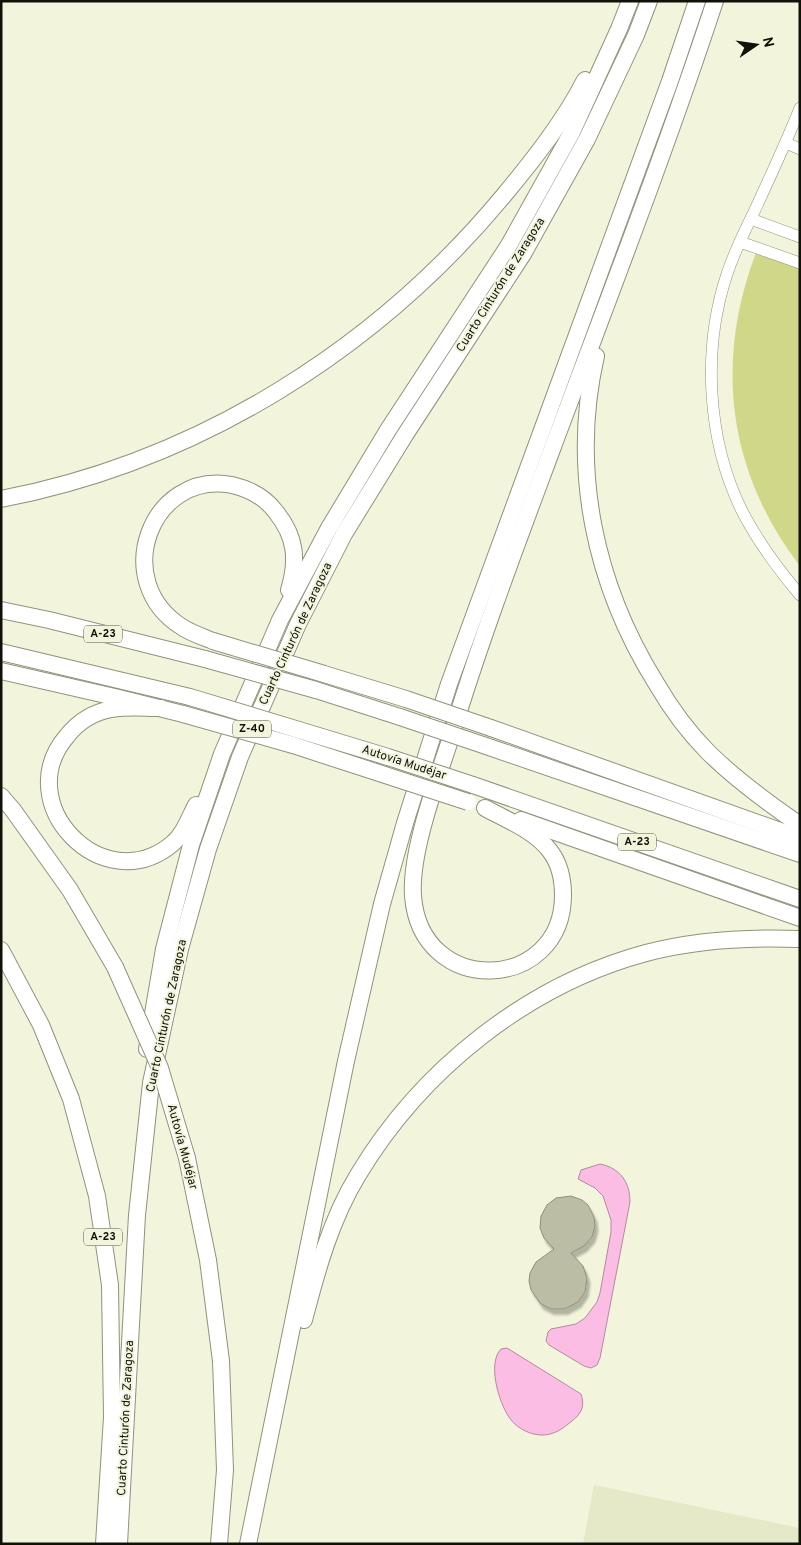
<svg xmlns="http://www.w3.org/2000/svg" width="801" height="1545" font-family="Overpass,sans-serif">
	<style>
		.built { fill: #e5e9c8 }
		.green { fill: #d0d789 }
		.water { fill: #fcbde4; stroke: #b589a2 }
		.building { fill: #bbbea5; stroke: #8d9078; filter: url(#shadow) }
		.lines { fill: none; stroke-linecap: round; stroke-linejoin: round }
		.minor-casing { stroke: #90927b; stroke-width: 12 }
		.highway-casing { stroke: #90927b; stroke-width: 18 }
		.minor { stroke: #fff; stroke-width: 11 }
		.highway { stroke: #fff; stroke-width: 16 }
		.highway-bridge-casing { stroke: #90927b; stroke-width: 18; stroke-linecap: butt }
		.highway-bridge { stroke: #fff; stroke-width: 16 }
		.labels { text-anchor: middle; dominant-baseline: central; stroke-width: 4; stroke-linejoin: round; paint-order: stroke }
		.shield { fill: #f2f5db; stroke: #545548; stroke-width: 1 }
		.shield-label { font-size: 11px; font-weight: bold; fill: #101109 }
		.street-label { font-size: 12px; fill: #101109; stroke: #f2f5db }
	</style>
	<defs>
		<filter id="shadow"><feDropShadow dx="3" dy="5.5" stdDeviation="1" flood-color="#0004"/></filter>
	</defs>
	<rect width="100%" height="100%" fill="#f2f5db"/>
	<path class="built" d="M594,1485L800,1528V1544H583Z"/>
	<path class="green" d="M756,253L800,269V566C728,473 714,362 756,253Z"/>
	<g class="water">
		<path d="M600,1164C620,1168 630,1182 630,1202L600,1358L597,1365L591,1368L584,1366L549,1345L546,1341L548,1332L551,1329L576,1324L585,1318L597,1302L600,1293L611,1232V1220L603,1196L595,1188L578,1179L581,1170Z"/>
		<path d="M507,1348L581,1394C585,1406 582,1413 572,1421C567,1425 560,1431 553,1433C538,1439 518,1431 509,1417C499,1403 487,1363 501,1349Z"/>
	</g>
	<path class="building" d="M571,1196L582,1200L588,1205L594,1217L595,1226L592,1237L584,1246L571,1253L583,1266L587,1278L585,1292L578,1302L565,1309H551L541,1304L531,1290L529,1281L530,1273L536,1262L554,1249L544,1238L540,1228L541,1216L547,1205L556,1198Z"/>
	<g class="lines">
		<defs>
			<g id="minor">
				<path d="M800,108C786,143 770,177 754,212C744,232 734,253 727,274C702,349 707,440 742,511C758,542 778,569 800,595"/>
				<path d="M786,143L800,149"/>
				<path d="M751,219L800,237"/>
				<path d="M740,242L800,263"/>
			</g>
			<g id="highway">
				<path d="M596,356C570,470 595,585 656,683C670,707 688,732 708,752C736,780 768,803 800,825"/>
				<path d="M1,499C199,461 377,349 505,194C534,159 564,121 585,80"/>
				<path d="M1,610L49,620L205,659"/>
				<path d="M213,641C203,637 191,633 182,627C109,581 151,470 232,485C249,489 265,497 276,512C296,537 298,560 289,590"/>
				<path d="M1,652L190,697"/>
				<path d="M1,671L119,698L183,714"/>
				<path d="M324,674L406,699"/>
				<path d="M316,690L400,717"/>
				<path d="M161,708C145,708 128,706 112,709C94,712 78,722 67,736C9,803 103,901 172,844C184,834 189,818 196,805"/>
				<path d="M491,728L800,838"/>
				<path d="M299,730L388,757"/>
				<path d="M293,745L382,774"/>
				<path d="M486,746L800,854"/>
				<path d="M473,785L800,899"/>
				<path d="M1,796L13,810L70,890L115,967"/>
				<path d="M485,808C507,820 535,831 550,851C560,864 563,880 563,895C563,992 421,999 413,896C410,851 437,781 451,737C480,641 516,546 551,452C607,302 665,153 715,1"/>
				<path d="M521,820L800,918"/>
				<path d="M1,950L41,1025L71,1099L97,1196L110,1285L112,1417L104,1544"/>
				<path d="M147,1049L164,949L191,845L222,754L280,620L329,528L388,430L509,245L572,132L619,29L630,1"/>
				<path d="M187,1158L208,1260L221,1361L225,1470L219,1544"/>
				<path d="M304,1320C317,1270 331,1219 358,1175C421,1070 527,985 646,953C695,940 749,937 800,939"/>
				<path d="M119,1544L137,1215L151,1083L180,949L208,849L240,757L298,624L344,534L405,435L523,254L587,139L636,35L649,1"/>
				<path d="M248,1544L346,1061L382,904L405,823L449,684L670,81L697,1"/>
			</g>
		</defs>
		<use href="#minor" class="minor-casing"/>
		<use href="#highway" class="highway-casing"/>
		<use href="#minor" class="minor"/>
		<use href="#highway" class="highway"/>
		<defs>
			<g id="highway-bridge">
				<path d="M213,641L324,674"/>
				<path d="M205,659L316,690"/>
				<path d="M190,697L299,730"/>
				<path d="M406,699L491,728"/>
				<path d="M183,714L293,745"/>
				<path d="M400,717L486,746"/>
				<path d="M388,757L473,785"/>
				<path d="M382,774L468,802"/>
				<path d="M115,967L160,1068L187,1158"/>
			</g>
		</defs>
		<use href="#highway-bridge" class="highway-bridge-casing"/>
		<use href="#highway-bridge" class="highway-bridge"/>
	</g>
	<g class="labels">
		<g class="shield">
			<rect x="84" y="625.5" width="38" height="17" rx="4"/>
			<rect x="233" y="720.5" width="38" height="17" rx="4"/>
			<rect x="618" y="833.5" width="38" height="17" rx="4"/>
			<rect x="84" y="1228.5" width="38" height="17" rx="4"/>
		</g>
		<g class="shield-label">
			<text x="103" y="634">A-23</text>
			<text x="252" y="729">Z-40</text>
			<text x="637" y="842">A-23</text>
			<text x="103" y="1237">A-23</text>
		</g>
		<g class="street-label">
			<text transform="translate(501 285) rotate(-58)">Cuarto Cinturón de Zaragoza</text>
			<text transform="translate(296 634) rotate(-65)">Cuarto Cinturón de Zaragoza</text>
			<text transform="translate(404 763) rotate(18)">Autovía Mudéjar</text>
			<text transform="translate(167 1016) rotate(-78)">Cuarto Cinturón de Zaragoza</text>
			<text transform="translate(182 1147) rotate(75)">Autovía Mudéjar</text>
			<text transform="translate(126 1418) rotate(-87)">Cuarto Cinturón de Zaragoza</text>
		</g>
	</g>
	<rect width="801" height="1545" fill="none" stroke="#101109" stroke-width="5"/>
	<g transform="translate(756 45) rotate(77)" stroke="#f2f5db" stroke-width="4" paint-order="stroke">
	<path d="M0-4L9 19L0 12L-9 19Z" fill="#101109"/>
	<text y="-8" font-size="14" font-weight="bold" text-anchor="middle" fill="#101109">N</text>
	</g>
</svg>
